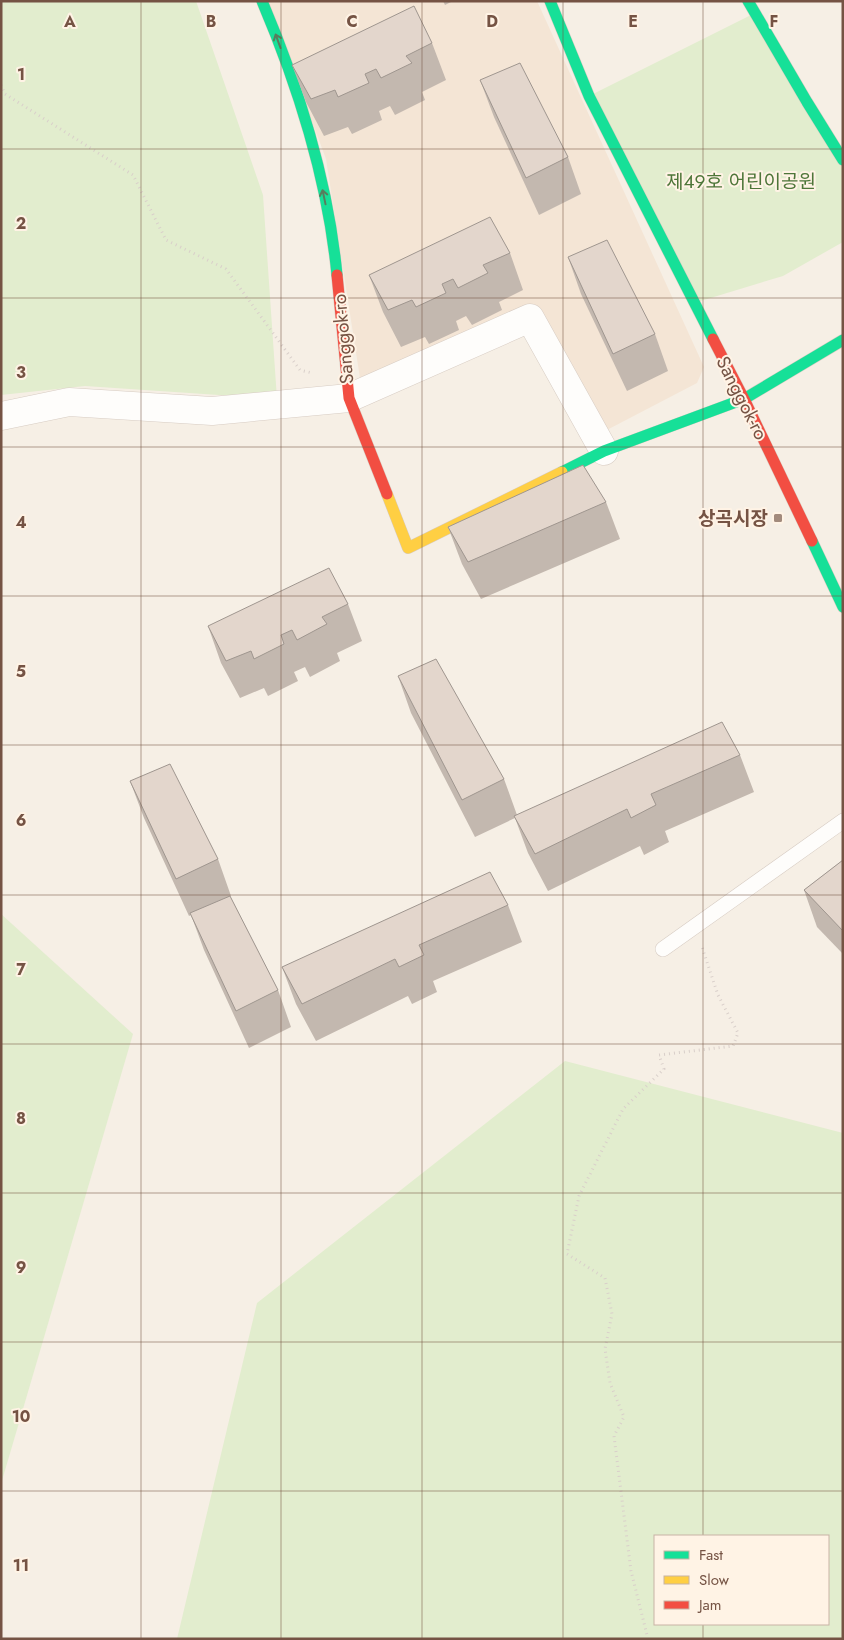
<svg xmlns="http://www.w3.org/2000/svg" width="844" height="1640" font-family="Jost,'Noto Sans KR',sans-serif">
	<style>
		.residential { fill: #f4e5d5 }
		.green { fill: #e2edce; fill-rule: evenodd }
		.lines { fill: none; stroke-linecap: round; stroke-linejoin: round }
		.lane-casing { stroke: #d7ccc3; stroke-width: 16 }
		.street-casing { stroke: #d7ccc3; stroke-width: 29 }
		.fast-casing { stroke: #d7cbc1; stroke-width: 12 }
		.slow-casing { stroke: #d7cbc1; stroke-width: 12 }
		.jam-casing { stroke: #d7cbc1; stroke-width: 12 }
		.path { stroke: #d9cfca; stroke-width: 3; stroke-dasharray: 1 4; stroke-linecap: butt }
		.lane { stroke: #fefdfb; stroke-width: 15 }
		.street { stroke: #fefdfb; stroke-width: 28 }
		.fast { stroke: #16e098; stroke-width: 11 }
		.slow { stroke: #ffcf43; stroke-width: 11 }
		.jam { stroke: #f24e42; stroke-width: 11 }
		.wall { fill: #c3b8af }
		.building { fill: #e3d6cc; stroke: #9f968f }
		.oneway { stroke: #587d5d }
		.grid { fill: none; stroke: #755344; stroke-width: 1; stroke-opacity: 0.55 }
		.poi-dot { fill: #a28a7c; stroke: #fff3e5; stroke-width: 2 }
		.labels { text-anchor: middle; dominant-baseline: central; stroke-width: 4; stroke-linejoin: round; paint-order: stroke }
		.park-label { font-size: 19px; fill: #4e7639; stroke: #fff3e5 }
		.street-label { font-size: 19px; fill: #755344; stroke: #fff3e5 }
		.poi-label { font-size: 19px; font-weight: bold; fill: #755344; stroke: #fff3e5; text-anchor: end }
		.grid-label { font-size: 16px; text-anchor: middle; font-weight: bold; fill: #755344; stroke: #fff3e5; stroke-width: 4; stroke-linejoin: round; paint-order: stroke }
	</style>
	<rect width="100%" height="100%" fill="#f6efe5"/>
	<path class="residential" d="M267,1H537L704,367L697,383L603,432L537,310L362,391L326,159Z"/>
	<g class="green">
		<path d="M1,1H196L263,195L277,399L85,386L1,395Z"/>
		<path d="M755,13L843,160V242L783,276L694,303L589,96Z"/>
		<path d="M1,914L133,1034L1,1484Z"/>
		<path d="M565,1061L843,1133V1639H177L257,1303ZM655,1536H828V1624H655Z"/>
	</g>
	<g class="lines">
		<defs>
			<path id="lane" d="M663,949L843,821"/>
			<path id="street" d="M1,416L69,402L212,411L349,398L530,318L604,451"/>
			<g id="fast">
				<path d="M262,1C299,88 328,181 337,275"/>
				<path d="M550,1L589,96L713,339"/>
				<path d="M748,1L807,102L843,160"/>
				<path d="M562,472L604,451L744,399L843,340"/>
				<path d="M812,541L843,607"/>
			</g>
			<path id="slow" d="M387,494L408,548L562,472"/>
			<g id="jam">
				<path d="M337,275L349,398L387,494"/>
				<path d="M713,339L744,399L812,541"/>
			</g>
		</defs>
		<use href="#lane" class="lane-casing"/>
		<use href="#street" class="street-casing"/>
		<use href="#fast" class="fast-casing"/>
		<use href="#slow" class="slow-casing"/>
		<use href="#jam" class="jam-casing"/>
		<g class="path">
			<path d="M1,85L5,94L133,175L166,240L226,269L300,370L312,373"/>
			<path d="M648,1639L631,1571L614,1436L624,1417L610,1383L605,1349L612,1314L605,1278L567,1254L579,1196L623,1109L664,1069L659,1055L733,1046L738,1033L718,995L702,947"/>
		</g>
		<use href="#lane" class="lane"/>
		<use href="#street" class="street"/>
		<use href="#fast" class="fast"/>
		<use href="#slow" class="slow"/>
		<use href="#jam" class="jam"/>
	</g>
	<g class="wall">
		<path d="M443,1H453L445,5Z"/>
		<path d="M432,43L446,80L422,92L425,100L395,115L390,106L379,111L382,120L352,134L348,127L324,136L306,102L292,65Z"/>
		<path d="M480,80L568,157L581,194L539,215L494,117Z"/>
		<path d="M510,253L523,290L499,302L502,310L472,325L466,316L456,321L459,330L429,344L425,337L401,347L383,312L369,275Z"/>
		<path d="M568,257L655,334L668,371L627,391L581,294Z"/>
		<path d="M606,502L620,539L481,599L462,564L448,527Z"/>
		<path d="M348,604L362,641L337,653L340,661L310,677L305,667L294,672L298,681L268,696L264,688L240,698L221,663L208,626Z"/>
		<path d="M398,676L504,779L517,815L740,755L754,792L665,831L669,842L644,855L640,846L548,891L528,853L515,818L475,837L411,713Z"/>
		<path d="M130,781L218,859L231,896H230L278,990L291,1027L249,1048L204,950L191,915L189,916L144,818Z"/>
		<path d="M843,860V954L817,927L804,890Z"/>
		<path d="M508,905L522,942L433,981L437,992L412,1004L408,996L316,1041L296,1004L282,967Z"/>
	</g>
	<g class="building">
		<path d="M414,6L432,43L406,56L412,63L381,78L376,69L365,74L369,83L338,97L335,90L311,99L292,65Z"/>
		<path d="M520,63L568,157L526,178L480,80Z"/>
		<path d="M490,217L510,253L483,265L488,273L458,288L453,279L442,284L446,293L416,307L412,300L388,310L369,275Z"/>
		<path d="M607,240L655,334L613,354L568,257Z"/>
		<path d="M583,465L606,502L468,562L448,527Z"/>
		<path d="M329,568L348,604L322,617L327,624L297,640L292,630L281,635L284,644L254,659L251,651L226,661L208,626Z"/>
		<path d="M436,659L504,779L462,800L398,676Z"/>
		<path d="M722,722L740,755L651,794L656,805L631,818L627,809L535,854L514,816Z"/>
		<path d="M170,764L218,859L176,879L130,781Z"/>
		<path d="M843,860V931L804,890Z"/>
		<path d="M490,872L508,905L419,945L424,955L399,967L395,959L302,1004L282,967Z"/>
		<path d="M230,896L278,990L236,1011L190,913Z"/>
	</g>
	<defs><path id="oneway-shaft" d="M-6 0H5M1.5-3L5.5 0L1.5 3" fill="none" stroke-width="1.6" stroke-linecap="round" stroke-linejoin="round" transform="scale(1.25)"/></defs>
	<g class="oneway">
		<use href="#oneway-shaft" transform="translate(278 41) rotate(-110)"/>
		<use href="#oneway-shaft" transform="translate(324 197) rotate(-102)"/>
	</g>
	<path class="grid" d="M141,1V1639M281,1V1639M422,1V1639M563,1V1639M703,1V1536M1,149H843M1,298H843M1,447H843M1,596H843M1,745H843M1,895H843M1,1044H843M1,1193H843M1,1342H843M1,1491H843M703,1624V1639"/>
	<rect class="poi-dot" x="773" y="513" width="10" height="10" rx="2.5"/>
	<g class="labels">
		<g class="park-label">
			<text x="741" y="181">제49호 어린이공원</text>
		</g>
		<g class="street-label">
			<text transform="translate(343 339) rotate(-95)">Sanggok-ro</text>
			<text transform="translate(742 398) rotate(63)">Sanggok-ro</text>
		</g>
		<g class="poi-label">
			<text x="768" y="518">상곡시장</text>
		</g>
	</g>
	<g class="grid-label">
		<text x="70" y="27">A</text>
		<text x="211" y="27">B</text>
		<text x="352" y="27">C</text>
		<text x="492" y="27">D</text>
		<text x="633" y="27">E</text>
		<text x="774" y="27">F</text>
		<text x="21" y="80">1</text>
		<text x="21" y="229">2</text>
		<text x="21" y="378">3</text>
		<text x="21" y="528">4</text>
		<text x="21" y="677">5</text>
		<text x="21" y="826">6</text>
		<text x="21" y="975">7</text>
		<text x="21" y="1124">8</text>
		<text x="21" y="1273">9</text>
		<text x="21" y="1422">10</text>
		<text x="21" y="1571">11</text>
	</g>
	<rect width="844" height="1640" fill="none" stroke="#755344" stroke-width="5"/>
	<rect x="654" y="1535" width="175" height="90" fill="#fff3e5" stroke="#c8b3a5"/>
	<rect x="664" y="1551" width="25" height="8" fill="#16e098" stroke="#c8b3a5"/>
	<text x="699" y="1560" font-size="15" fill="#755344">Fast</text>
	<rect x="664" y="1576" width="25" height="8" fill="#ffcf43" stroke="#c8b3a5"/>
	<text x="699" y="1585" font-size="15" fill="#755344">Slow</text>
	<rect x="664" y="1601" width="25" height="8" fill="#f24e42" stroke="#c8b3a5"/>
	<text x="699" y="1610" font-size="15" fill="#755344">Jam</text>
</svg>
